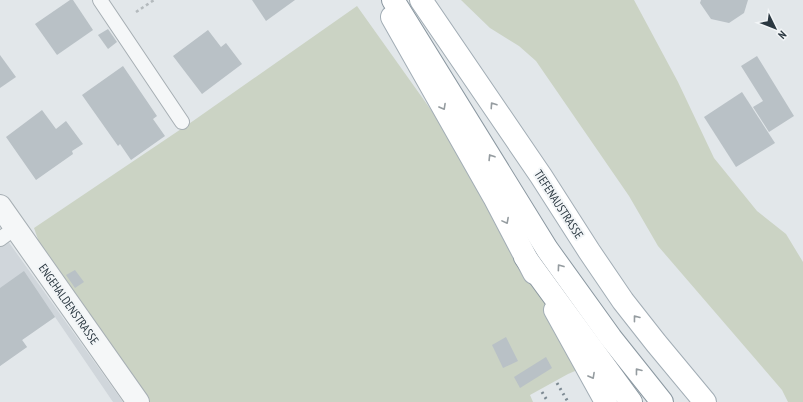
<svg xmlns="http://www.w3.org/2000/svg" width="803" height="402" font-family="'PT Sans Narrow',sans-serif">
	<style>
		.built { fill: #d0d6db }
		.green { fill: #cbd3c4 }
		.building { fill: #b9c1c6 }
		.lines { fill: none; stroke-linecap: round; stroke-linejoin: round }
		.service-casing { stroke: #a7afb4; stroke-width: 16 }
		.minor-casing { stroke: #a7afb4; stroke-width: 24 }
		.primary-casing { stroke: #a2adb5; stroke-width: 24 }
		.trunk-casing { stroke: #8a97a0; stroke-width: 24 }
		.path { stroke: #b4babd; stroke-width: 2.5; stroke-dasharray: 3 3; stroke-linecap: butt }
		.service { stroke: #f5f7f8; stroke-width: 14 }
		.minor { stroke: #f5f7f8; stroke-width: 22 }
		.primary { stroke: #fff; stroke-width: 22 }
		.trunk { stroke: #fff; stroke-width: 22 }
		.rail { stroke: #7c8992; stroke-width: 3; stroke-dasharray: 2 4; stroke-linecap: butt }
		.oneway { stroke: #959ca0 }
		.labels { text-anchor: middle; dominant-baseline: central; stroke-width: 4; stroke-linejoin: round; paint-order: stroke }
		.street-label { font-size: 12px; fill: #2b3841; stroke: #f2f5f7 }
	</style>
	<rect width="100%" height="100%" fill="#e2e7ea"/>
	<path class="built" d="M0,230L123,402H113L55,317L22,340L27,347L0,366Z"/>
	<g class="green">
		<path d="M461,0H634L678,82L714,158L757,211L786,234L803,262V402H788L782,390L658,246L629,196L536,61L519,46L490,28Z"/>
		<path d="M357,6L493,197L589,365L568,374L530,395L533,402H139L49,271L34,228L193,121Z"/>
	</g>
	<g class="building">
		<path d="M70,0H73L93,30L57,55L35,24Z"/>
		<path d="M252,0H295L266,21Z"/>
		<path d="M701,0H748L744,13L729,23L711,19L700,3Z"/>
		<path d="M108,29L117,42L108,49L98,35Z"/>
		<path d="M208,30L221,47L226,43L242,64L202,94L173,56Z"/>
		<path d="M0,55L16,77L0,88Z"/>
		<path d="M757,56L794,116L769,132L753,107L763,101L741,66Z"/>
		<path d="M123,66L157,116L153,119L165,136L131,160L120,144L118,146L82,95Z"/>
		<path d="M742,92L775,143L736,167L704,117Z"/>
		<path d="M42,110L56,129L66,121L83,144L72,151L73,154L36,180L6,137Z"/>
		<path d="M75,270L84,282L75,288L66,275Z"/>
		<path d="M24,271L55,317L22,340L27,347L0,366V288Z"/>
		<path d="M506,337L518,361L503,368L492,345Z"/>
		<path d="M546,357L552,368L520,388L514,377Z"/>
	</g>
	<g class="lines">
		<defs>
			<g id="service">
				<path d="M100,0L182,122"/>
				<path d="M0,239L15,228"/>
			</g>
			<path id="minor" d="M0,206L138,402"/>
			<g id="primary">
				<path d="M421,0L541,176L589,251L623,301L656,343L705,402"/>
				<path d="M392,17L494,197L534,273"/>
				<path d="M555,310L606,402"/>
			</g>
			<g id="trunk">
				<path d="M393,0L547,249L611,338L662,402"/>
				<path d="M525,257L631,402"/>
			</g>
		</defs>
		<use href="#service" class="service-casing"/>
		<use href="#minor" class="minor-casing"/>
		<use href="#primary" class="primary-casing"/>
		<use href="#trunk" class="trunk-casing"/>
		<path class="path" d="M136,12L154,0"/>
		<use href="#service" class="service"/>
		<use href="#minor" class="minor"/>
		<use href="#primary" class="primary"/>
		<use href="#trunk" class="trunk"/>
		<g class="rail">
			<path d="M557,383L568,402"/>
			<path d="M542,392L548,402"/>
		</g>
	</g>
	<defs><path id="oneway-chevron" d="M-2-3.5L2.5 0L-2 3.5" fill="none" stroke-width="1.6" stroke-linecap="round" stroke-linejoin="round"/></defs>
	<g class="oneway">
		<use href="#oneway-chevron" transform="translate(493 105) rotate(-124)"/>
		<use href="#oneway-chevron" transform="translate(443 107) rotate(61)"/>
		<use href="#oneway-chevron" transform="translate(491 157) rotate(-122)"/>
		<use href="#oneway-chevron" transform="translate(506 221) rotate(62)"/>
		<use href="#oneway-chevron" transform="translate(560 267) rotate(-126)"/>
		<use href="#oneway-chevron" transform="translate(636 318) rotate(-128)"/>
		<use href="#oneway-chevron" transform="translate(638 371) rotate(-128)"/>
		<use href="#oneway-chevron" transform="translate(592 376) rotate(61)"/>
	</g>
	<g class="labels">
		<g class="street-label">
			<text transform="translate(559 204) rotate(57)">TIEFENAUSTRASSE</text>
			<text transform="translate(69 304) rotate(55)">ENGEHALDENSTRASSE</text>
		</g>
	</g>
	<g transform="translate(775 28) rotate(133)" stroke="#f2f5f7" stroke-width="3" paint-order="stroke">
	<path d="M0-3L7 15L0 10L-7 15Z" fill="#2b3841"/>
	<text y="-6" font-size="11" font-weight="bold" text-anchor="middle" fill="#2b3841">N</text>
	</g>
</svg>
